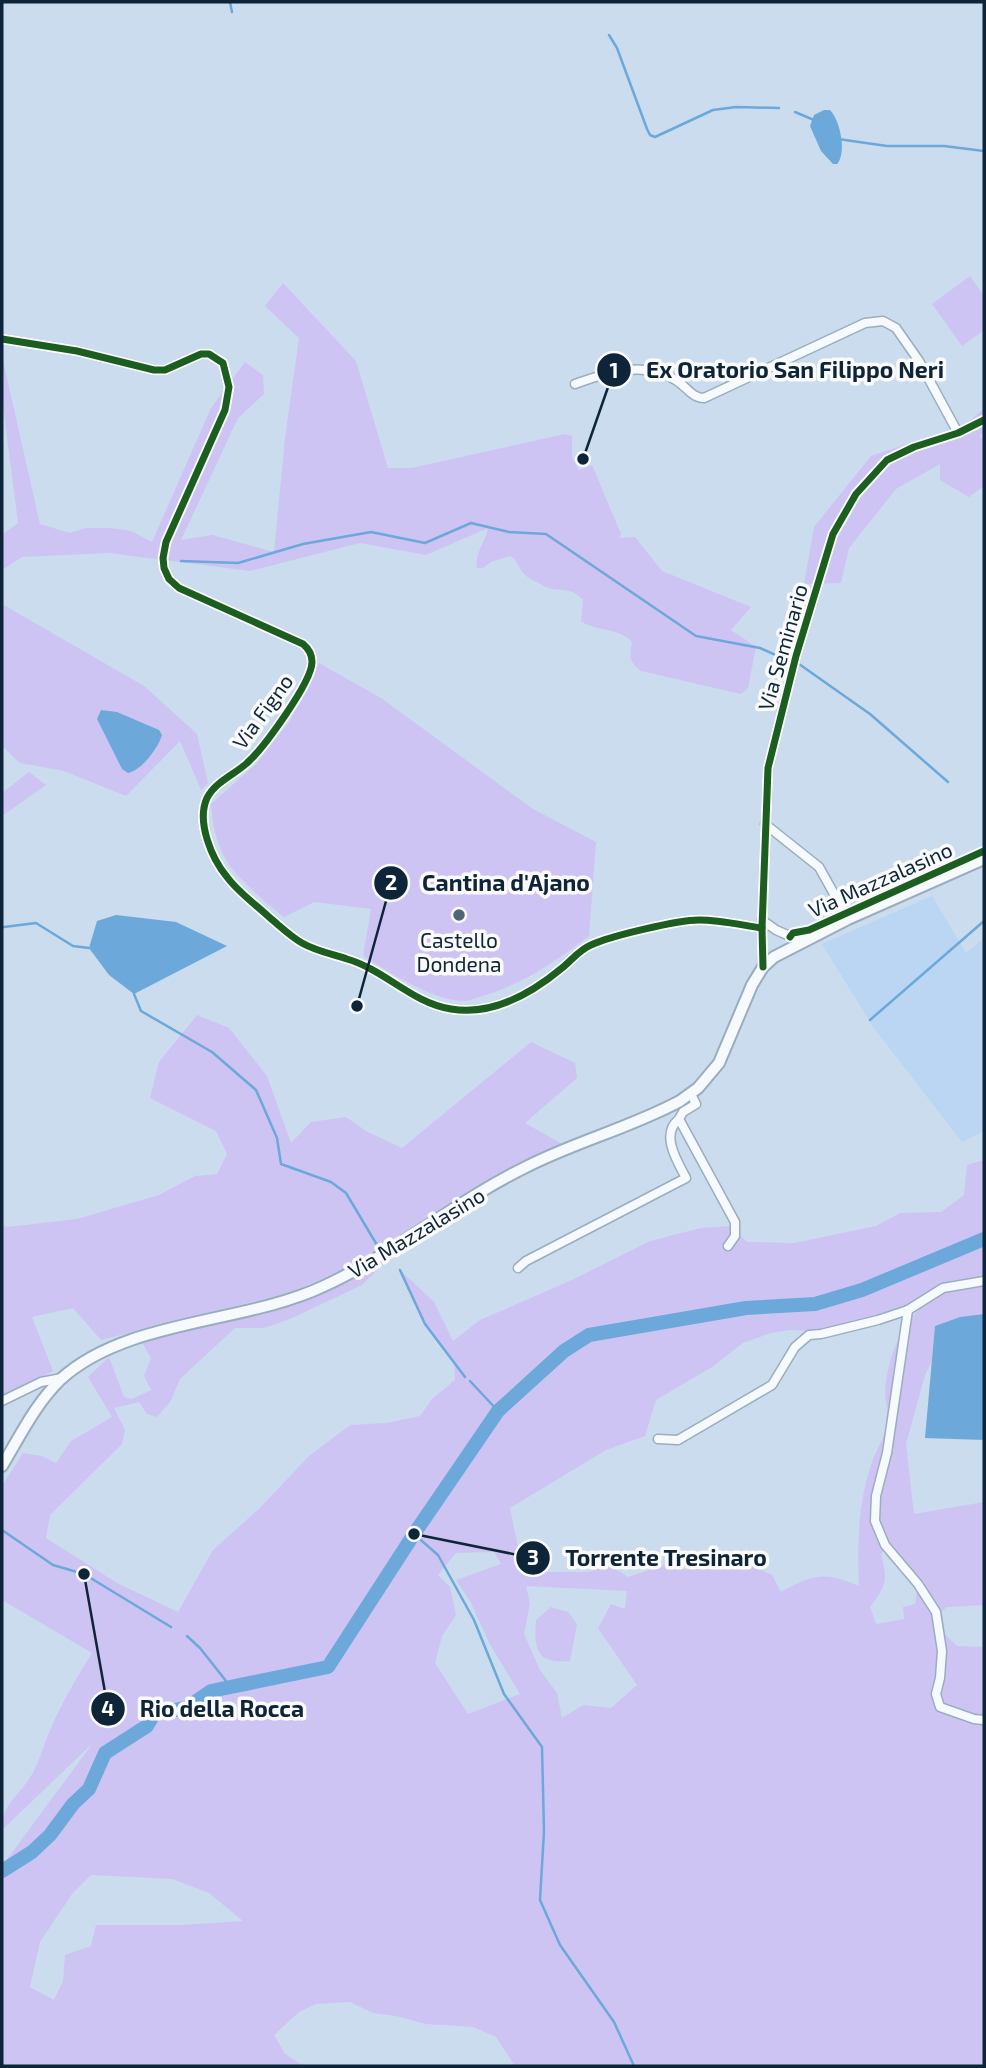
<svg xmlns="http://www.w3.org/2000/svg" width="986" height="2068" font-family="'Exo 2',sans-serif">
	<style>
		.built { fill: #bad6f2 }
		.green { fill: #cec4f3; fill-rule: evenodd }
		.water { fill: #6ca8da }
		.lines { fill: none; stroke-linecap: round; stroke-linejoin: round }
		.stream { stroke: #6ca8da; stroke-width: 2.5 }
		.river { stroke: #6ca8da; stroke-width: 14 }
		.minor-casing { stroke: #9aadbf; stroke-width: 11 }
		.secondary-casing { stroke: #9aadbf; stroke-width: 14 }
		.minor { stroke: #f7fafc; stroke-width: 8 }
		.secondary { stroke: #f7fafc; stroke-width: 10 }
		.cycleway-casing { stroke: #fafafa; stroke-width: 11 }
		.cycleway { stroke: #1b5e20; stroke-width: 7 }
		.poi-dot { fill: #506578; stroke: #fafafa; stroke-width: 2.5 }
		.labels { text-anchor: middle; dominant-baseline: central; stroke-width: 7; stroke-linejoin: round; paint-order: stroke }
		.street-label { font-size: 21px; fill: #0e2539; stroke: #fafafa }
		.poi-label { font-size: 21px; fill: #0e2539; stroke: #fafafa }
		.leader { fill: none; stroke: #0e2539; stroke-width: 2.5 }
		.callout-dot { fill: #0e2539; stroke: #fafafa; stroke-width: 2.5 }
		.mark-label { font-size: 21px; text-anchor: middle; font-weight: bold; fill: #fff }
		.callout-label { font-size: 23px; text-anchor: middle; font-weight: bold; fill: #0e2539; stroke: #fafafa; stroke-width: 7; stroke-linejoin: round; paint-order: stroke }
	</style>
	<rect width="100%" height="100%" fill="#cadcee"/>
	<path class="built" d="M932,896L966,953L984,938V1131L962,1142L874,1028L822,944Z"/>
	<g class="green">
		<path d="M970,276L984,296V330L962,346L932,304Z"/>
		<path d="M283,283L356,361L388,468H411L565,434L572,436V458L579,470L592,465L621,534L619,538L635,537L662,571L751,607L731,630L756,647L748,688L741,694L641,671C629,662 629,656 632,642C619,627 596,632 581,621L583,600C569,584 556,594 542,585C537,582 527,578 523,573C518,567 518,560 510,556L491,562L483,568H477C474,554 486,541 488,528L426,555L360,543L250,571L109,553L22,557L2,570V535L18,523L2,398V356L40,524L70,533L85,528H111L131,531L152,542L211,408L245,362L263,375L264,394L238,418L181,540L212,535L274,552L285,438L299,338L265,306Z"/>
		<path d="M984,408V432L980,436L984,440V486L969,497L940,480V464L896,489L849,548L841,583L804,584L814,527L871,456L967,424Z"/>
		<path d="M2,604L144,686L197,734L208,783L201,790L180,741L126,796L64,771L20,763L2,746Z"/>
		<path d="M319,663L381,698L533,809L596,842L589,936C554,962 524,984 482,996C477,998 471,1000 466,1001C435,1002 389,972 363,956L371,909L314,902L284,917C270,907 232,873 225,858C216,842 212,822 211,804L256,764L290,721Z"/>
		<path d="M29,772L46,785L2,816V793Z"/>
		<path d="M197,1015L229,1028L267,1076L291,1143L311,1122L346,1117L366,1131L402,1148L531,1042L575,1063L577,1078L525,1123L564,1145L499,1174L388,1243L335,1273L292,1292L101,1340L73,1308L32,1317L53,1371L2,1397V1225L7,1227L77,1219L159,1195L195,1176L217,1174L227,1154L216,1131L150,1098L159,1062Z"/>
		<path d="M984,1160V1277L950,1281L935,1287L903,1308L845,1324L815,1331L790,1330L771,1333L743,1343L712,1367L656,1400L645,1436L606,1450L510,1508L523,1572H589L603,1567L615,1568L628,1577L664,1565L687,1570L713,1552L745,1562L772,1575L781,1592C813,1574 824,1571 859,1586C857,1546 858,1506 870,1468C874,1453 885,1438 888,1423C889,1413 885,1401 885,1391C888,1355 904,1313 937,1296C951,1288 969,1288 984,1286V1314L960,1317L935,1326L932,1361L925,1375L906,1444L914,1514L984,1502V1605L947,1607L942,1611L945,1634L957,1646L984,1647V2066H515L496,2037L473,2027L426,2024L396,2016L373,2013L350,2002L316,2004L299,2012L274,2035L285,2054L304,2066H2V1866L93,1743L4,1828L2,1826C2,1805 21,1793 31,1776C39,1763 42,1749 48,1735C60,1706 75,1680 92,1653L2,1600V1486L23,1453L42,1456L56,1463L71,1441L112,1417L88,1377L109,1357L124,1397L132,1399L151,1390L144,1376L151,1358L141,1341L259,1313L351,1278L392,1255L362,1285L290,1319L264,1328H235L180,1379L170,1402L157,1417L147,1414L139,1402L114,1408L125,1430L122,1444L50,1515L46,1538L117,1583L178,1612L213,1550L260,1508L309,1456L350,1425L387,1423L420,1416L432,1399L455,1380L454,1362L425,1324L400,1270L434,1302L453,1341L480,1320L572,1280L650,1241L701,1228L729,1226L747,1242L794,1243L876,1226L900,1213L941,1212L964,1195L967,1165ZM886,1546L918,1585L915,1604L903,1607L904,1619L876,1624L870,1607C886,1586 888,1580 881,1555ZM494,1552L501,1564L456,1580L471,1603L489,1643L520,1694L468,1714L435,1663L442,1636L456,1615L450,1587L438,1575L456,1553ZM526,1586L627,1591L625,1609L611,1604L598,1628L637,1685L611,1708L583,1705L562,1718L557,1693L540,1670L524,1634L530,1603ZM91,1875L172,1879L209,1893L243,1921L182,1925H96L91,1946L65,1955L63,1981L54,2000L30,1987L40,1942L72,1894Z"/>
		<path d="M551,1607L568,1612L577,1624L570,1661C536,1664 534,1649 536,1620Z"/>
	</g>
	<g class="water">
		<path d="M824,110H830C840,120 847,153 837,164H833L821,151L810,126L814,115Z"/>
		<path d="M101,710L117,712L159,730L162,735C158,748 142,770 128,773L122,769L97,719Z"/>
		<path d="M116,915L176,922L227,946L134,994L109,975L89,948L97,921Z"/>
		<path d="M984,1314V1440L925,1438L935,1326L960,1317Z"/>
	</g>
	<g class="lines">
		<g class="stream">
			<path d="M230,2L232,12"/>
			<path d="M609,35L617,48L647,129L650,135L655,137L713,110L736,107L779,108"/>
			<path d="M795,112L814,120"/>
			<path d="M838,139L887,146H944L984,151"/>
			<path d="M181,561L238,563L303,544L371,532L425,543L471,523L509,532L546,534L696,636L760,648L789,661"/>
			<path d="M799,664L870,714L948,782"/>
			<path d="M4,927L36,923L73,946L89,948"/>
			<path d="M134,994L141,1011L212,1052L256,1090L277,1138L281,1164L331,1182L346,1193L377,1245"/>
			<path d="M870,1020L984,921"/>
			<path d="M400,1270L425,1324L465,1377"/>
			<path d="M470,1381L498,1411"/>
			<path d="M2,1530L53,1565L84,1574L171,1627"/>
			<path d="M414,1534L438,1555L474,1620L504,1694L542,1747L544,1831L540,1900L560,1945L614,2022L634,2066"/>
			<path d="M187,1636L200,1648L230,1686"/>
		</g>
		<path class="river" d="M2,1871L32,1852L50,1835L73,1804L89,1789L105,1753L147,1726L154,1714L186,1708L211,1691L328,1667L414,1534L498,1411L564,1351L589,1335L746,1308L815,1304L862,1290L984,1239"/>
		<defs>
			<g id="minor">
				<path d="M2,339L77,351L154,370H165L201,354H209L223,363L229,387L225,410L166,542L163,558L164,568L169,579L179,588L303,644C309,649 312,654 312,662C312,682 263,749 247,763C234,775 215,782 207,798C196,822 212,859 227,877C238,892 255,904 269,917C280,926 290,936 302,943C316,951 332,954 347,959C385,970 412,1003 451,1009C492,1016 532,993 562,968C572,960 579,950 591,945C610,936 678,920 699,920C720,920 741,925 762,928"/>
				<path d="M575,384C608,372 646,360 677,381C687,387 692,398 704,398L865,323L883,321L896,328L919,361L958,433"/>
				<path d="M765,824L819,867L848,919"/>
				<path d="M762,920L776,930L801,941"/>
				<path d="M763,967L762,928L768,768L796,656L833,534L856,494L887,460L914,447L958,433L984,420"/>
				<path d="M691,1094L696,1104L683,1112L679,1119L735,1222V1236L728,1246"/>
				<path d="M518,1268L526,1261L686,1178C677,1161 660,1134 679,1119"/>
				<path d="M908,1310L887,1453L876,1496L875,1521L885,1545L918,1584L936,1612L942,1651L940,1678L936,1694L940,1707L974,1719L984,1720"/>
				<path d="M2,1401L41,1382L62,1378"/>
				<path d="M658,1439L678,1440L772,1385L795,1347L809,1335L821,1334L878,1320L908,1310L943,1288L984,1281"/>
			</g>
			<path id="secondary" d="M2,1466C20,1436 36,1403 61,1379C127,1319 244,1324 324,1286C394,1254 455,1202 524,1168C574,1142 630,1128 680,1101L698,1088L719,1063L752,985L763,967L774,957L848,919L984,859"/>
		</defs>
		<use href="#minor" class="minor-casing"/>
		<use href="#secondary" class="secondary-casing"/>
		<use href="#minor" class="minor"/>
		<use href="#secondary" class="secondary"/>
		<defs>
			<g id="cycleway">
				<path d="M2,339L77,351L154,370H165L201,354H209L223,363L229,387L225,410L166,542L163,558L164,568L169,579L179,588L303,644C309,649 312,654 312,662C312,682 263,749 247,763C234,775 215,782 207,798C196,822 212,859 227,877C238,892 255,904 269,917C280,926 290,936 302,943C316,951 332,954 347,959C385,970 412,1003 451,1009C492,1016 532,993 562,968C572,960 579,950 591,945C610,936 678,920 699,920C720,920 741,925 762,928"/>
				<path d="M790,937L793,933L809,930L984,851"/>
				<path d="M763,967L762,928L768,768L796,656L833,534L856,494L887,460L914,447L958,433L984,420"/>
			</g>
		</defs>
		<use href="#cycleway" class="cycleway-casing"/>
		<use href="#cycleway" class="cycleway"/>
	</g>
	<circle class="poi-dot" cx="459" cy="915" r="7"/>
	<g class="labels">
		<g class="street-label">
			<text transform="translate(782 647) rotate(-74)">Via Seminario</text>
			<text transform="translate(262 711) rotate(-54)">Via Figno</text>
			<text transform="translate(880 879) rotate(-24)">Via Mazzalasino</text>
			<text transform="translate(416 1232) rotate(-31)">Via Mazzalasino</text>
		</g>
		<g class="poi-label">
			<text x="459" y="939">Castello<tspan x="459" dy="24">Dondena</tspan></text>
		</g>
	</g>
	<path class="leader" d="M583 459L614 370M357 1006L391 883M414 1534L533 1558M84 1574L108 1709"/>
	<g class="callout-dot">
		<circle cx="583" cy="459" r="7"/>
		<circle cx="357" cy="1006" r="7"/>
		<circle cx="414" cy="1534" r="7"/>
		<circle cx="84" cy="1574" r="7"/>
		<circle cx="614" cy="370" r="18"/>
		<circle cx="391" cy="883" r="18"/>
		<circle cx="533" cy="1558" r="18"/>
		<circle cx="108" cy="1709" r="18"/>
	</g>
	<g class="mark-label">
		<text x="614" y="378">1</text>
		<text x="391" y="890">2</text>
		<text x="533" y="1565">3</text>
		<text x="108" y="1716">4</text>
	</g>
	<g class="callout-label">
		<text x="795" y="378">Ex Oratorio San Filippo Neri</text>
		<text x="506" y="891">Cantina d'Ajano</text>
		<text x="666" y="1566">Torrente Tresinaro</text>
		<text x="222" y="1717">Rio della Rocca</text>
	</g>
	<rect width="986" height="2068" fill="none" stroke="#0e2539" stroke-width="7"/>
</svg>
